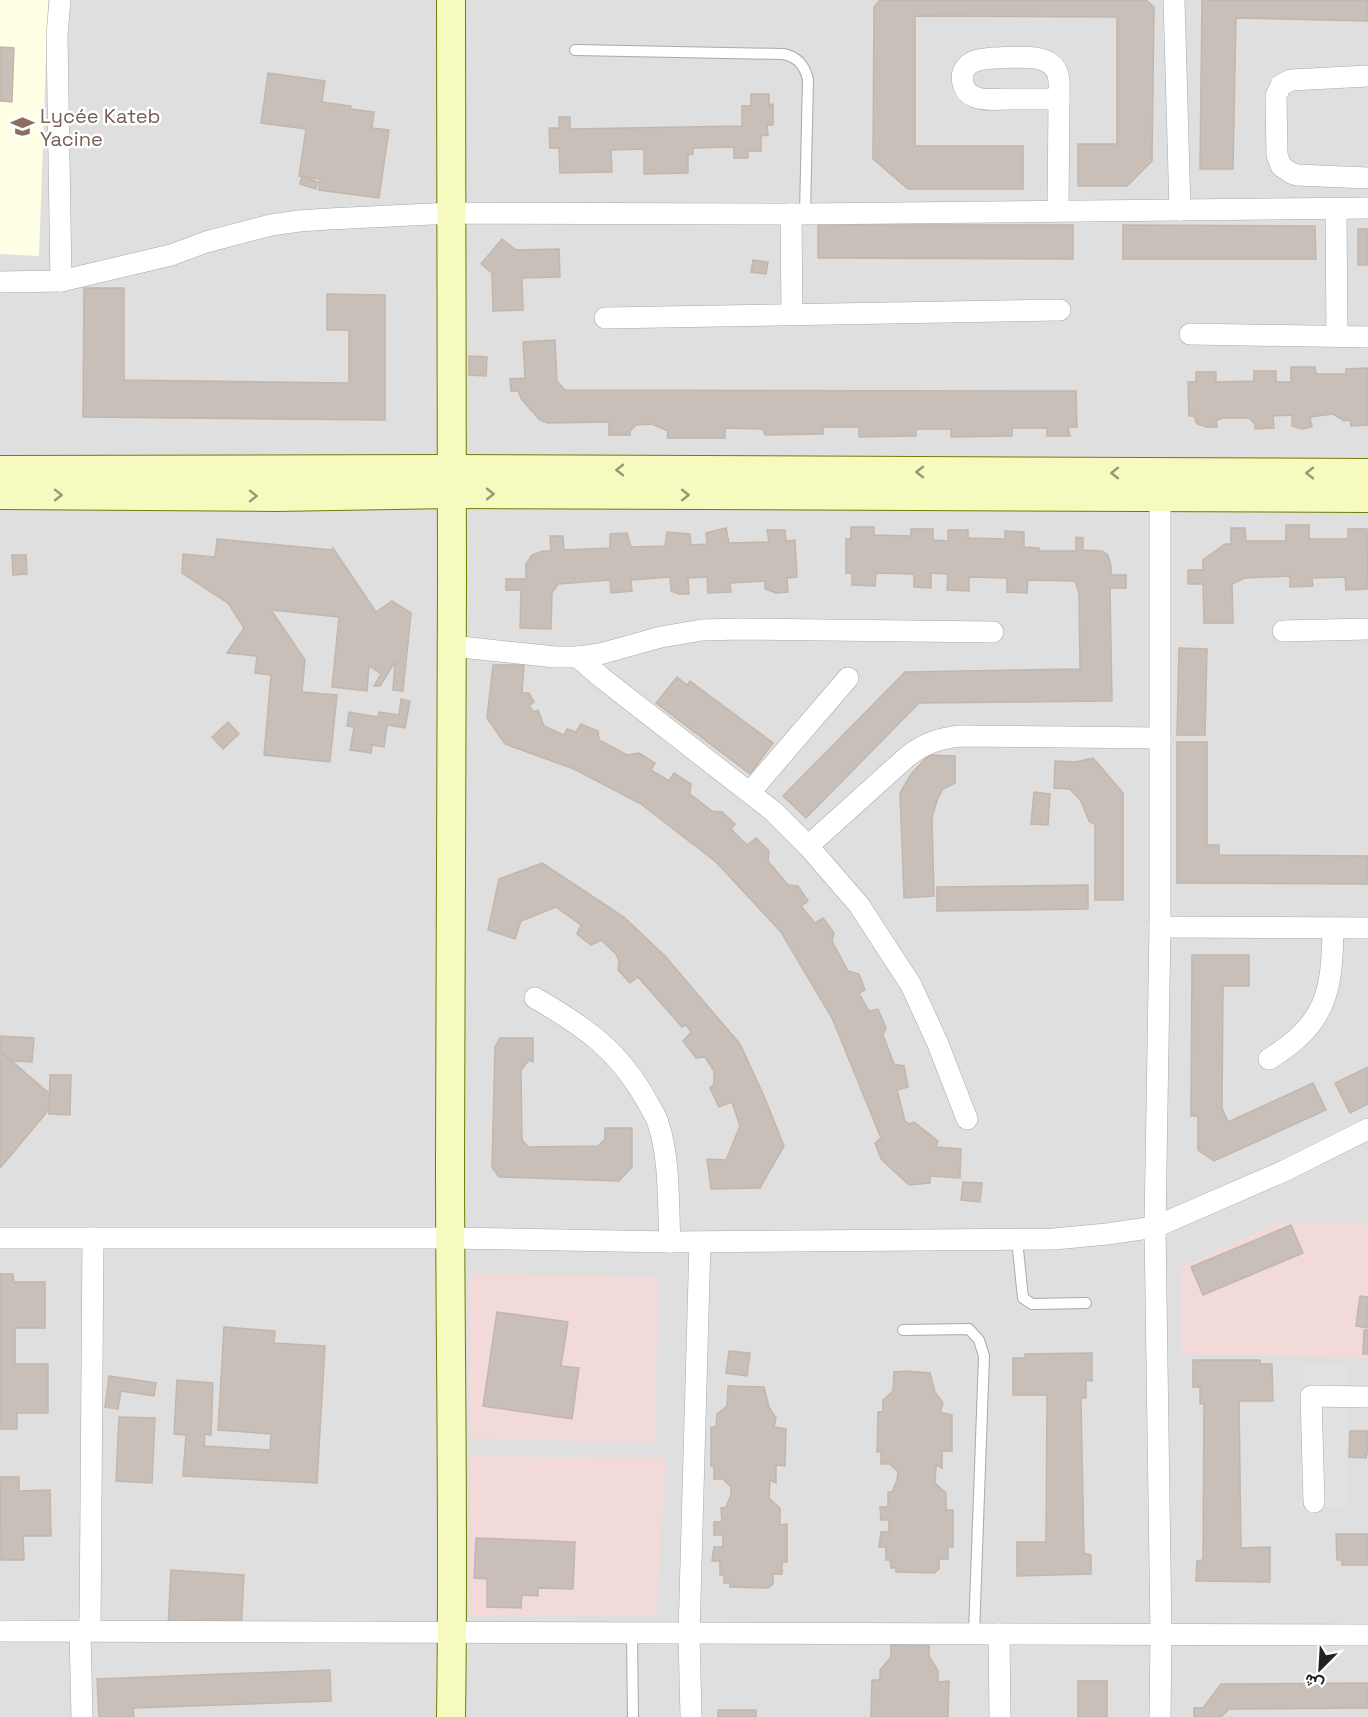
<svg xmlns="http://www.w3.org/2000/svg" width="1368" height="1717" font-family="'Space Grotesk',Vazirmatn,sans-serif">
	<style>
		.residential { fill: #e0dfdf }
		.commercial { fill: #f2dad9 }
		.education { fill: #ffffe5 }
		.parking { fill: #e2e2e2 }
		.building { fill: #c7bfb8; stroke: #c4b6ab; stroke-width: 1.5 }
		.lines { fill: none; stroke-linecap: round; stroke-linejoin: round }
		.lane-casing { stroke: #a9a9a9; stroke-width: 12 }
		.street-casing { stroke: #a9a9a9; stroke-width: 22 }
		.secondary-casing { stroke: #707d05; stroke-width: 30 }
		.lane { stroke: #fff; stroke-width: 10 }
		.street { stroke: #fff; stroke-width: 21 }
		.secondary { stroke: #f7fabf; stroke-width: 28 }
		.oneway { stroke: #979978 }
		.labels { text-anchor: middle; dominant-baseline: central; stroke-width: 5; stroke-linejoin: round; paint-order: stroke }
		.education-label { font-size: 20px; fill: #785e54; stroke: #fff; text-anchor: start }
	</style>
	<rect width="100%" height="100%" fill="#f2efe9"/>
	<rect class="residential" x="0" y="0" width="1368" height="1717"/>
	<g class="commercial">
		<path d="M1277,1223L1368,1224V1358L1181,1354V1268Z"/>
		<path d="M470,1274L658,1277L655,1443L469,1438Z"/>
		<path d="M470,1456L666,1458L656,1616L469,1615Z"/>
	</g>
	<path class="education" d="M0,0H48L39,256L0,254Z"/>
	<path class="parking" d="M1304,1365H1348L1346,1508L1300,1507Z"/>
	<g class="building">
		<path d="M880,0H1146L1154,7L1152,161L1127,186H1078V144H1117V17L915,16V146H1023V189H908L873,159L874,7Z"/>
		<path d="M1202,0H1368V21L1236,18L1233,169H1200Z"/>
		<path d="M0,47L14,48L12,102L0,101Z"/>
		<path d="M268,73L325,81L322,102L351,106L350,109L374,112L372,128L389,130L379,198L319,190L320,179L299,176L306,129L261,123Z"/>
		<path d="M751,94H769V106L773,104V125H767L768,135L761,136V151H748V158H734V147L693,148V154L688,155V173L644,174V149L611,150L612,172L560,173L559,148H550L549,128H559V117H570V129L742,126V106H751Z"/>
		<path d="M302,176L318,182L316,189L300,184Z"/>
		<path d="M818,225H1073V259L818,258Z"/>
		<path d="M1123,225L1315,226L1316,259H1123Z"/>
		<rect x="1358" y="229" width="10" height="36"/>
		<path d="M502,239L516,250L559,249L560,277L522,278L523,310L493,311L492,273L481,264Z"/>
		<path d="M753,260L768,262L766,274L751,272Z"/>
		<path d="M84,288H124V380L349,383V330H327V294L385,295V420L83,417Z"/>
		<path d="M555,340L557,381L565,390L1076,391L1077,427H1068L1070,436H1047V428H1012V436L951,437V429H916V436L859,437V427H823V434L765,435L763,429L725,428V438H667L668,431L652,424L636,425L630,431V435H609V422L548,423L540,420L522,400L518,391H511L510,379L525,378L523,342Z"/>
		<path d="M469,356L487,357L486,376L469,375Z"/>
		<path d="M1291,367H1315L1316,374H1346V369L1368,368V425L1351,426L1350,420L1344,421L1333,414L1310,417L1312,427L1302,429L1292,426V415L1273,416L1274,428L1255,429V424L1249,418H1222L1216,421L1217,427H1206L1197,424L1194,416H1189L1188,382H1196V372H1216V382L1254,381V371H1276V382H1291Z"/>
		<path d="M1286,525H1309V539H1348V529H1367L1368,589L1346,590L1345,577L1312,578L1313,586L1290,587V576L1245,578L1232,584L1233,623H1204L1203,584H1188V570H1203V560L1225,544H1231V528H1245L1246,541H1286Z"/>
		<path d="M851,527H874V535L911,536V529H933V540L948,541V530H968V538L1005,539V531L1024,532V547L1039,548V551H1076V537L1083,538V550L1102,551L1108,555L1111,566V575H1126V588H1110L1112,701L919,703L806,818L783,796L905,672L1080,669L1079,593L1075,581L1028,580L1027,593L1007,592V578L969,577V591L947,590L948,574L931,573V588L914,587V574L876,573L875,586L852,585V573H846V539H851Z"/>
		<path d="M726,528L729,543L769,542L767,530H785L786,541L795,540L797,577L787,578L788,592L776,593L765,589V581L730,583L731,592L708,593L707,577L688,578L689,594H679L671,591L670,577L631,580L632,591L611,593L610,580L558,584L552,593L551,629L520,628L521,590H506V579H526V564L532,555L543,551H551L550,536H563L564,550L610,548V534L627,533L631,547L665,546L667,532L690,534L691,545L707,544L706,533Z"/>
		<path d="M217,539L332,550L333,548L376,612L392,601L411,613L403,691L393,690L395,662L380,686H374L381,674L369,666L367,691L332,687L339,617L271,610L305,660L302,692L337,695L330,762L264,755L271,675L255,673L257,656L227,653L244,628L228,603L182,573L183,554L215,557Z"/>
		<path d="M12,555H26L27,574L13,575Z"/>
		<path d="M1179,648L1207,649L1205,735H1177Z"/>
		<path d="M493,665H524L522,693H529L534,702L529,706L534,712L538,710L544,726L564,735L567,729L576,732L581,724L598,731L599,740L627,755L639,753L655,763L651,770L669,781L674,773L691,784L690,794L712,811L722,812L735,824L731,829L747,845L756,838L769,851L768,861L788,885L798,886L808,901L801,906L815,923L823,918L834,933L832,941L848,971L859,974L865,990L859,993L869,1011L878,1009L886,1028L883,1035L894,1064L904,1066L908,1087L897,1090L905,1121L909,1124L914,1122L938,1141L936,1147L961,1149L960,1178L930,1176V1183L909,1185L881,1159L875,1143L881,1138L832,1018L781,932L716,862L641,804L574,769L505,744L487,718Z"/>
		<path d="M677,677L687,685L690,681L773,743L750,774L656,703Z"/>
		<path d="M401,699L410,701L405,728L387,725L384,747L372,745L371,753L350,750L354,727L347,726L349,712L378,717L379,712L399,715Z"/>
		<path d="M228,722L239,734L223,749L212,737Z"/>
		<path d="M1177,742H1207V845H1219V855L1368,856V884L1177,883Z"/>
		<path d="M929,755L955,756V783L943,789L938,798L932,817L934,896L904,898L900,793L911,774Z"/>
		<path d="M1093,758L1123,793V900H1095V825L1089,821L1081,801L1070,789L1054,788L1055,761L1076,762Z"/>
		<path d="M1034,792L1050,794L1048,825L1031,824Z"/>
		<path d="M542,863L624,917L665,956L740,1044L764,1096L784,1146L760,1188L711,1189L707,1159L726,1160L740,1126L732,1102L719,1107L710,1088L714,1084V1071L705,1057L696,1058L683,1041L691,1032L686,1025L682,1027L638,977L630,983L618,970L619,961L616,954L601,940L591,945L577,934L581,925L556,907L521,921L515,939L488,930L499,879Z"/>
		<path d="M1088,885V909L937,911V887Z"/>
		<path d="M1192,955H1249V986H1223L1222,1108L1228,1122L1313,1083L1326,1110L1214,1161L1198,1150V1116H1191Z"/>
		<path d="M0,1036L34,1038L32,1062L0,1060Z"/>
		<path d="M500,1038H533V1062L529,1060L521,1070L522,1140L528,1147L598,1146L605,1139V1128H632V1167L619,1181L499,1177L492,1167L495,1047Z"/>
		<path d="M0,1051L57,1100L0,1168Z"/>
		<path d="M1368,1067V1104L1350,1113L1335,1083Z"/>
		<path d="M50,1075H71L70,1115L49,1114Z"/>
		<path d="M963,1182L982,1183L980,1202L961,1200Z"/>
		<path d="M1291,1225L1303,1253L1203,1295L1191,1267Z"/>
		<path d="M0,1274H13L14,1282H45V1328H15V1364H48V1413H17V1429H0Z"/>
		<path d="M1360,1296L1368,1297V1328L1356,1326Z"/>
		<path d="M497,1312L568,1322L561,1366L579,1368L572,1419L483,1406Z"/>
		<path d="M224,1327L275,1331L274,1343L325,1346L317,1483L183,1476L186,1435L174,1434L177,1380L213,1383L211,1435L205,1434L204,1446L270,1450L271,1434L218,1430Z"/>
		<path d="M1364,1330H1368V1354H1363Z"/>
		<path d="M729,1351L750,1353L747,1376L726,1373Z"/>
		<path d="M1092,1353V1381L1086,1380V1398H1081L1084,1553L1091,1555V1574L1017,1576V1542H1046L1047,1395H1013V1358H1025V1354Z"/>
		<path d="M1193,1360H1260V1364H1272L1273,1401H1239L1241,1548L1270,1547V1582L1196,1581L1197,1561L1203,1560L1204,1404H1200V1387H1193Z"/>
		<path d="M907,1371L930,1373L935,1392L943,1403L940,1412L952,1415V1451H942V1468L936,1465L935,1483L946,1493V1510H953V1547H948V1559H939V1569L934,1573L896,1572V1568H891L890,1560H886V1547H879L881,1532H889V1520H881L880,1507H888V1492H892L897,1480L898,1472L890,1464H881V1451L877,1452L878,1412H883V1400L893,1391L894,1372Z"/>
		<path d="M109,1376L156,1383L154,1396L121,1391L118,1409L105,1407Z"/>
		<path d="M728,1386L764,1387L769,1407L776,1418L774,1427L786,1429L785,1466L776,1465V1483L770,1480L769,1498L780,1508V1525L787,1524V1562H782V1574H773V1584L768,1588L730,1587V1583H724V1575H720V1561H712L714,1547H723V1535H714V1522H722L721,1508L726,1507L731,1495V1487L723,1479H714V1466H711V1427H716L717,1414L727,1406Z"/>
		<path d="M119,1417L155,1418L152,1483L116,1481Z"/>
		<path d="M1350,1431H1368V1453H1367L1366,1458L1349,1457Z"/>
		<path d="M0,1477H19V1491L50,1490L51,1536H23L24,1560H1Z"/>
		<path d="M1336,1534H1368V1565H1342V1560H1337Z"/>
		<path d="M476,1538L575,1542L573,1589L538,1588V1596L522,1595L521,1608L487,1607V1579L474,1578Z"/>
		<path d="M171,1570L244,1575L241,1632L168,1628Z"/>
		<path d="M891,1645H929V1656L938,1671V1682L949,1681L948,1717H871L872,1680H880V1670L891,1657Z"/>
		<path d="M330,1670L331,1701L133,1708L134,1717H99L97,1679Z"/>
		<rect x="1078" y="1681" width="29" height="36"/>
		<path d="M1368,1683V1708L1229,1709L1221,1717H1194V1708H1203L1221,1684Z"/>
		<rect x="718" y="1710" width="38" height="7"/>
	</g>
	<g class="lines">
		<defs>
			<g id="lane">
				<path d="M575,50L783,54C798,57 804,65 808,79L805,214"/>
				<path d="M1017,1240L1023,1298L1032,1304L1086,1303"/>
				<path d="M903,1330L969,1329L979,1340L984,1356L974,1634"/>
				<path d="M632,1633L633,1717"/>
			</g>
			<g id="street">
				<path d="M60,0L57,35L61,281"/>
				<path d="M1174,0L1180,210"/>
				<path d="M993,58C1013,58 1052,51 1058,75C1060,82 1059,91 1059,99C1042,99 1025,99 1007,99C997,99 984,101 975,97C963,93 958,76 967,66C974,59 984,59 993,58Z"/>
				<path d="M1368,76L1291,80L1281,85L1276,96L1277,155L1281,166L1291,173L1297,175L1368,178"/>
				<path d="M1336,208L1337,336"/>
				<path d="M1058,211L1059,99"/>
				<path d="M791,214L792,315"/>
				<path d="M0,282L61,281L171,255L206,242L271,225L299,221L329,219L452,213L805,214L1368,208"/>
				<path d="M605,318L1060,310"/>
				<path d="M1190,334L1368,337"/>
				<path d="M1283,631L1368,629"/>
				<path d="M452,646L555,657H578L600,654L661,637L702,630L740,629L993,632"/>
				<path d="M578,657L602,678L773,811L808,846L859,905L911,985L938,1044L967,1119"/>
				<path d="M750,792L848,678"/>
				<path d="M808,846L908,756C925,743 940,738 961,736L1160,738"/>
				<path d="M1160,927L1368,928"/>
				<path d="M535,998C584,1026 620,1051 648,1103C651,1109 656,1116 658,1123C670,1157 668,1206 670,1242"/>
				<path d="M1269,1059C1327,1023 1332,992 1333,928"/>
				<path d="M0,1238H450L670,1242L1054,1239L1107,1234L1155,1227L1284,1171L1368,1129"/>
				<path d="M1314,1502L1311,1396L1368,1397"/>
				<path d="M0,1631L1368,1635"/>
				<path d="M80,1631L82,1717"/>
				<path d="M90,1631L93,1238"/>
				<path d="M999,1634L1000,1717"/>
				<path d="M691,1717L689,1634L700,1242"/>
				<path d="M1160,1717L1161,1634L1155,1227L1160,927V485"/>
			</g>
			<g id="secondary">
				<path d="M0,470L451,469L1368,473"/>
				<path d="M0,495L275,497L452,494L1368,498"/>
				<path d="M451,1717C454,1530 450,1343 450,1156C451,771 454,385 451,0"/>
			</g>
		</defs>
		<use href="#lane" class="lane-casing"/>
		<use href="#street" class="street-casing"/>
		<use href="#secondary" class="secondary-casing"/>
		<use href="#lane" class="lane"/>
		<use href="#street" class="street"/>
		<use href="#secondary" class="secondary"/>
	</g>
	<defs><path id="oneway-chevron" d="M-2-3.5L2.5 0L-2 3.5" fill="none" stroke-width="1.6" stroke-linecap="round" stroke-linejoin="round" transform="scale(1.5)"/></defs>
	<g class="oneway">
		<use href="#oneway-chevron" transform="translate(620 470) rotate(-180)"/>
		<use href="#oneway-chevron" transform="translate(920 472) rotate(-180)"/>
		<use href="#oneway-chevron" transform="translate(1115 473) rotate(-180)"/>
		<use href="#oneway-chevron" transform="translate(1310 473) rotate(180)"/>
		<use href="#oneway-chevron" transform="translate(490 494)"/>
		<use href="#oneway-chevron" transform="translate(58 495)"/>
		<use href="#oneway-chevron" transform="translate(685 495)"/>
		<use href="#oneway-chevron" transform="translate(253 496)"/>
	</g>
	<defs>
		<symbol id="school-bare" viewBox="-9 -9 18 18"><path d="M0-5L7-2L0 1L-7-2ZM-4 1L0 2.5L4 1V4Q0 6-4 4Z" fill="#8d6e63" stroke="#fff" stroke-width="2.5" paint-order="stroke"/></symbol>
	</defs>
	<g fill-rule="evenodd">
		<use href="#school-bare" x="6" y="110" width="33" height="33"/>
	</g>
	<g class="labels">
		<g class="education-label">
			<text x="40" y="116">Lycée Kateb<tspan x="40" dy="23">Yacine</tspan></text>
		</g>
	</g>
	<g transform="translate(1320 1669) rotate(204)" stroke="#ffffff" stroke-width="4.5" paint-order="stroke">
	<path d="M0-4.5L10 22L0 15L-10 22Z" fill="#222222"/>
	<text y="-9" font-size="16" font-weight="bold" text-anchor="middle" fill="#222222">ش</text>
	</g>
</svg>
